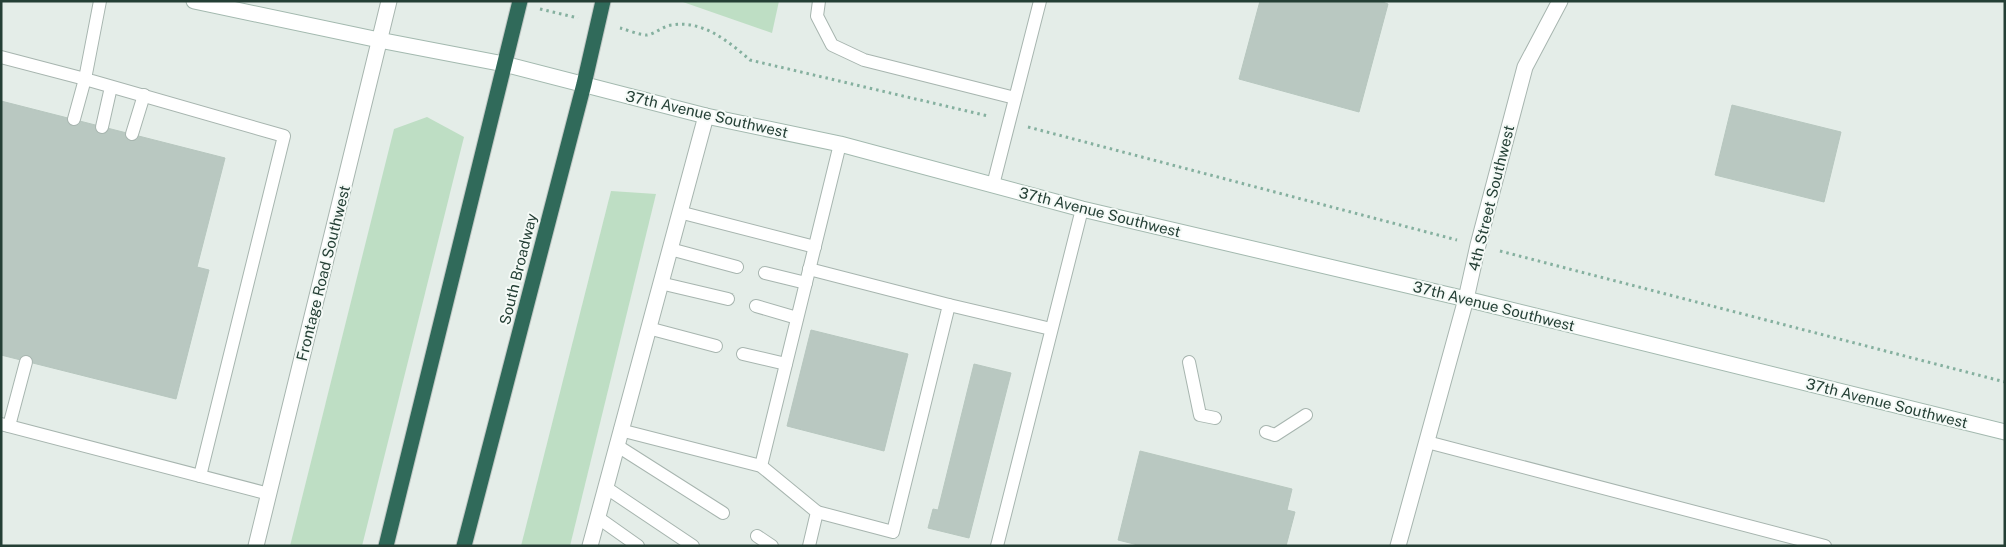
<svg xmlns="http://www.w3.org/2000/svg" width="2006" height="547" font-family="'Public Sans',sans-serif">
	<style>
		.green { fill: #bedec4 }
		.building { fill: #b9c8c1; stroke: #b7c7bf }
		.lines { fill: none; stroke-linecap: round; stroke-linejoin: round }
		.lane-casing { stroke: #a7b5af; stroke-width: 14 }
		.street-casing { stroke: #a7b5af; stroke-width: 17 }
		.secondary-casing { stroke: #a3b9af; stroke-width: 17 }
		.highway-casing { stroke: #c2c9c6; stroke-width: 17 }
		.path { stroke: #85b09f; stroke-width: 3; stroke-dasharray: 2.5 4; stroke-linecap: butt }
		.lane { stroke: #fff; stroke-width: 12 }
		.street { stroke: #fff; stroke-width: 15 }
		.secondary { stroke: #fff; stroke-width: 15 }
		.highway { stroke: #306a5a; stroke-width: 15 }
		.labels { text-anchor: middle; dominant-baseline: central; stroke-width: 4; stroke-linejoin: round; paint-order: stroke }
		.street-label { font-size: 15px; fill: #243f35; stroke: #f5faf7 }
	</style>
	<rect width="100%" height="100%" fill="#e4ede8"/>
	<g class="green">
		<path d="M680,1H779L772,33Z"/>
		<path d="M427,117L464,137L362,546H290L394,129Z"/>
		<path d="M611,191L656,194L570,546H521Z"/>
	</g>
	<g class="building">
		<path d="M1260,1H1380L1388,4L1359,112L1239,79Z"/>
		<path d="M1,101L225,158L197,267L209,270L176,399L1,355Z"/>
		<path d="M1732,105L1841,132L1824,202L1715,175Z"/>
		<path d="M811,330L908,354L884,451L787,426Z"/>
		<path d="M974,364L1011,373L969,538L928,528L933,509L938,510Z"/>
		<path d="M1140,451L1292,489L1287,510L1295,512L1286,546H1142L1118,540Z"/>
	</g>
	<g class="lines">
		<defs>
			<g id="lane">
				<path d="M100,1L85,79L284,136L200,476"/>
				<path d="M819,1L817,16L832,45L864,60L1015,98"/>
				<path d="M1,57L85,79L74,119"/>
				<path d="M102,127L111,87"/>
				<path d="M132,134L144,95"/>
				<path d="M993,185L1040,1"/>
				<path d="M679,212L815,247"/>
				<path d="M670,249L737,267"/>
				<path d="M809,269L949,305L893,532L817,512"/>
				<path d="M765,273L806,283"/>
				<path d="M660,283L728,299"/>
				<path d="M949,305L1051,329"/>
				<path d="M756,306L797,318"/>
				<path d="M648,328L716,346"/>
				<path d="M743,354L786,364"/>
				<path d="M1189,362L1200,415L1215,418"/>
				<path d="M1,424L269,494"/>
				<path d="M9,426L26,362"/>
				<path d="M620,430L761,466L817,512L809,546"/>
				<path d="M1266,432L1275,435L1306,415"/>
				<path d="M1427,442L1825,546"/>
				<path d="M616,445L723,513"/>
				<path d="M761,466L840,144"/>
				<path d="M605,487L693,546"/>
				<path d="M597,517L638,546"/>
				<path d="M757,536L772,546"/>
				<path d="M997,546L1082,209"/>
			</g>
			<g id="street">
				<path d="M256,546L389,1"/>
				<path d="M590,546L706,116"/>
				<path d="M1398,546L1466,299L1478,245L1525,67L1560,1"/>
			</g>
			<path id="secondary" d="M194,1L379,40L504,64L706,116L840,144L1082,209L1466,299L2005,432"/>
			<g id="highway">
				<path d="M386,546L520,1"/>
				<path d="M464,546L584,84L603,1"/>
			</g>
		</defs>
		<use href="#lane" class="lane-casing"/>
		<use href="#street" class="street-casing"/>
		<use href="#secondary" class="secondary-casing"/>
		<use href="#highway" class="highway-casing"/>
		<g class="path">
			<path d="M540,9L578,18"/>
			<path d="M620,28C628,30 639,35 647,35C655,34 663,26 672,25C703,20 728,41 750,60L988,116"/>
			<path d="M1028,127L1457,240"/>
			<path d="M1500,251L2005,382"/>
		</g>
		<use href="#lane" class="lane"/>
		<use href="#street" class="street"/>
		<use href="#secondary" class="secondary"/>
		<use href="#highway" class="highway"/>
	</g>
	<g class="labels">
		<g class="street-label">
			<text transform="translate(707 114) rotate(13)">37th Avenue Southwest</text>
			<text transform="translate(1491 198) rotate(-76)">4th Street Southwest</text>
			<text transform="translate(1100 212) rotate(14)">37th Avenue Southwest</text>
			<text transform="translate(518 269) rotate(-76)">South Broadway</text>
			<text transform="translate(323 273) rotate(-76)">Frontage Road Southwest</text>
			<text transform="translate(1494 306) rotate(14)">37th Avenue Southwest</text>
			<text transform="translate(1887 403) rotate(14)">37th Avenue Southwest</text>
		</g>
	</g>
	<rect width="2006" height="547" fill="none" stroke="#243f35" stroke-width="5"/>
</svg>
